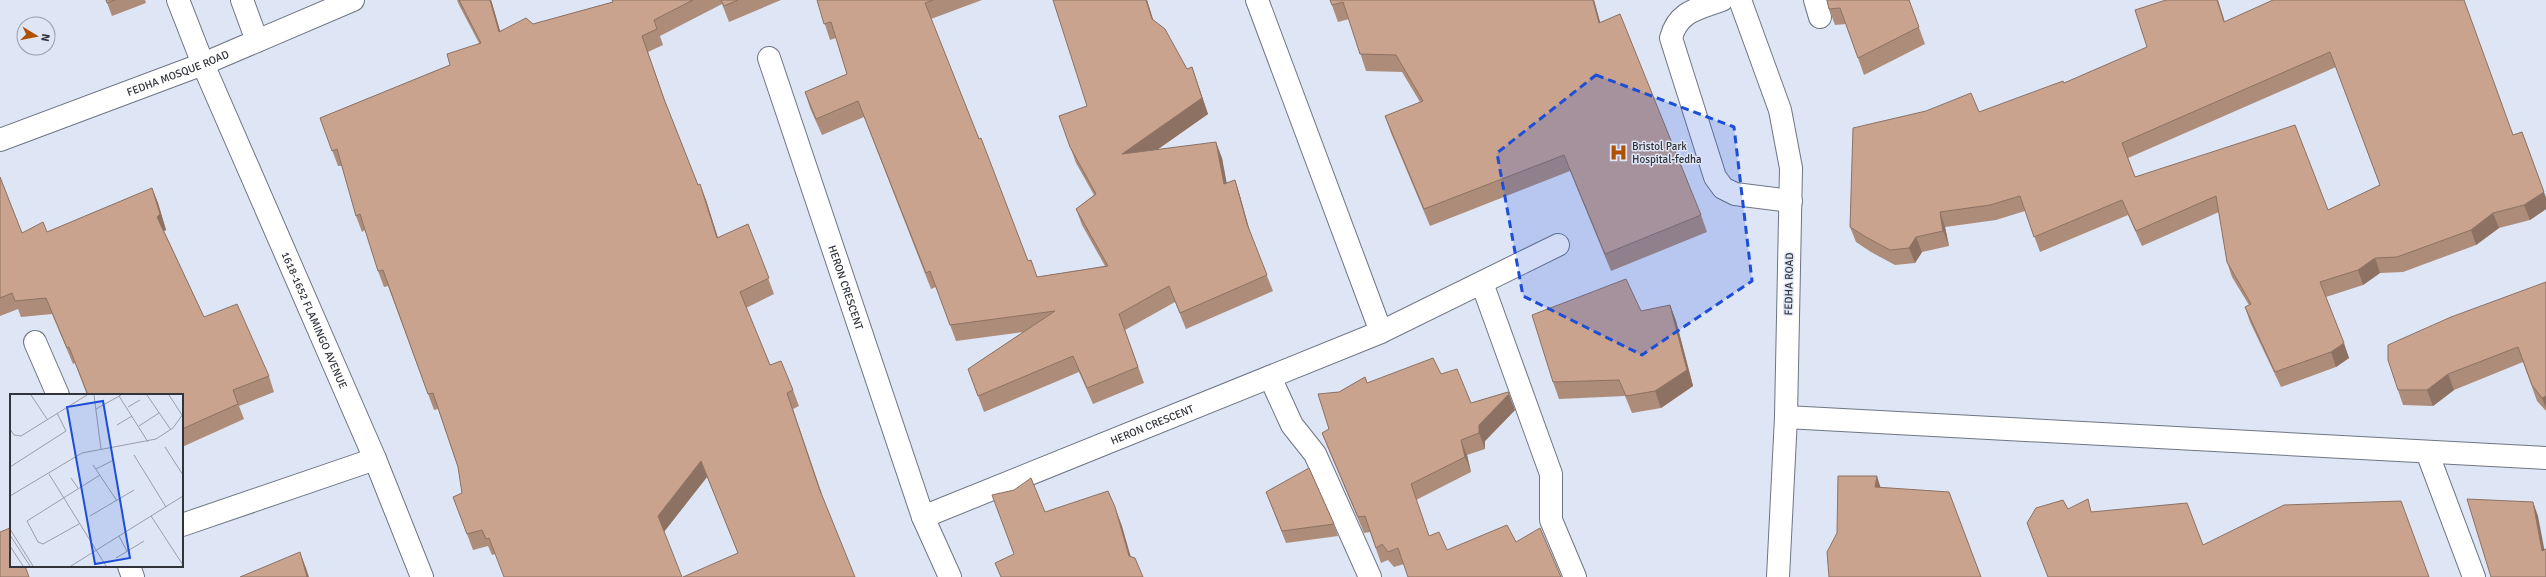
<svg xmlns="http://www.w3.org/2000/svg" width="2546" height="577" font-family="Signika,sans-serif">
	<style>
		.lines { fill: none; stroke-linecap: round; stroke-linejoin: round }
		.minor-casing { stroke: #6e7583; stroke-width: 24 }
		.minor { stroke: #fff; stroke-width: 22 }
		.wall { fill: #ad8c7a; fill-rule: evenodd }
		.shaded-wall { fill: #8d7263 }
		.building { fill: #c9a38e; stroke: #8d7263; fill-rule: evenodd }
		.marked { fill: #1d4ed8; fill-opacity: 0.2; stroke: #1d4ed8; stroke-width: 3; stroke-dasharray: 8 5; stroke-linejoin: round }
		.labels { text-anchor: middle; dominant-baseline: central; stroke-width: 3; stroke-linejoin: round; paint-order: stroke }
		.street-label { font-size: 11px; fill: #31343a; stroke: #dee5f5 }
		.poi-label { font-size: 11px; fill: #31343a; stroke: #dee5f5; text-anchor: start }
		.inset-road { fill: none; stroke: #999eaa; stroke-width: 1 }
		.view { fill: #1d4ed8; fill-opacity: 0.15; stroke: #1d4ed8; stroke-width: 2 }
		.inset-edge { fill: none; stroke: #31343a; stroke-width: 2 }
	</style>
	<rect width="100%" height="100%" fill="#dee5f5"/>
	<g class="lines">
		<defs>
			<g id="minor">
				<path id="s1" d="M178,0L203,64L375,459L422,577"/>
				<path d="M242,0L257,41"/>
				<path d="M1257,0L1381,332"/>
				<path d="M1722,0C1698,9 1678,11 1671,38L1715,177L1723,188L1735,194L1791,201"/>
				<path d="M1740,0L1780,110L1791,168L1786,417L1778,577"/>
				<path d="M1815,0L1820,17"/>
				<path id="s2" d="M769,58L923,517L950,577"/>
				<path id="s3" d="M0,140L203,64L353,0"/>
				<path d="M1482,283L1551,474V520L1575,577"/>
				<path d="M35,342L58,395"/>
				<path d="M1270,377L1292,425L1315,454L1370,577"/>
				<path d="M1786,417L2546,458"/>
				<path d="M2427,452L2474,577"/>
				<path id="s4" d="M923,517L1381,332L1558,245"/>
				<path d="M182,525L375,459"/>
				<path d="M129,566L133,577"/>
			</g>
		</defs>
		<use href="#minor" class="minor-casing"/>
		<use href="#minor" class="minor"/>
	</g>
	<g class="wall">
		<path d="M106,0H145L146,3L112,16Z"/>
		<path d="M457,0H491L500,31L533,24L613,2L612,0H781L729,22L722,4L660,36L663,45L648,52L666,104L698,185L706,200L718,238L748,224L774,294L746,308L770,365L793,390L799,406L793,409L822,494L738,553L707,477L664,531L495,554L492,555L488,546L473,550L453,497L462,493L458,467L438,409L434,410L388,286L384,287L378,271L365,230L362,232L356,216L342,166H338L320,118L450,65L479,43L459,5Z"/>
		<path d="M817,0H982L931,19L1028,261L1037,277L1105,266L1082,225L1076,209L1094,195L1076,163L1059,116L1087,106L1147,0L1153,20L1187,69L1192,67L1208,114L1157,150L1222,158L1226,183L1235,180L1240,196L1251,235L1273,291L1186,329L1175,302L1125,330L1144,383L1093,404L1079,372L984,412L968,369L1023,332L956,341L936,287L931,289L864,117L822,135L810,108L805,92L847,74L836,38L830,40Z"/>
		<path d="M1330,0H1594L1600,22L1701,215L1707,232L1611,271L1570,171L1430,226L1391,133L1385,116L1420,102L1402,72L1366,71L1349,19L1338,22Z"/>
		<path d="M1909,0L1925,44L1864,75L1846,24L1835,25L1829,9Z"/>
		<path d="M2273,0L2513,135L2522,132L2546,198V209L2530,220L2499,228L2476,245L2403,272L2380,273L2363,285L2326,297L2349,358L2336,367L2281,387L2250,322L2245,307L2249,305L2232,277L2227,262L2219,212L2142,246L2128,215L2040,252L2025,211L1996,220L1945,227L1949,246L1922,252L1915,263L1895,265L1871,252L1856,242L1850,227L1979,112L2064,83L2225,22ZM2336,67L2380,185L2328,210L2135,177L2128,158Z"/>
		<path d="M0,177L22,233L47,232L152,188L158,203L166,230L164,231L204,317L269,376L274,392L239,406L244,419L182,447V395H87L75,363L73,364L52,314L21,317L18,309L0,316Z"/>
		<path d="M2546,282V411L2537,401L2523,362L2454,390L2433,406L2403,405L2398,390Z"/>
		<path d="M1670,305L1676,321L1693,386L1661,408L1632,413L1625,396L1559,399L1553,382L1641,311Z"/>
		<path d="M1441,374L1471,403L1508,392L1515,410L1485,441V449L1467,455L1471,472L1416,500L1429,536L1447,550L1516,542L1561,577L1404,564L1394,567L1388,560L1381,563L1370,532L1364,533L1328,448L1322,433L1329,429L1339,392L1365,377L1367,383Z"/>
		<path d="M1266,492L1334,524L1338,536L1286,543Z"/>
	</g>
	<g class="shaded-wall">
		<path d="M490,0H491L492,3L505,48L499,32Z"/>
		<path d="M1146,0H1147L1158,35L1152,19Z"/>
		<path d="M1593,0H1594L1605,40L1599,23Z"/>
		<path d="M2217,0H2218L2230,38L2224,22Z"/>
		<path d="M1192,67L1208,114L1128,170L1122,154Z"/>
		<path d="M2522,132L2546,198V209L2530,220L2524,205Z"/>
		<path d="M1216,142L1222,158L1230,200L1224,184Z"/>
		<path d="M1235,180L1240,196L1252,240L1247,224Z"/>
		<path d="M700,184L706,200L723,254L717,238Z"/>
		<path d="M152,188L158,203L166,230L162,232L157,217Z"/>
		<path d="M1940,212L1945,227L1949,246L1943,231Z"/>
		<path d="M2493,213L2499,228L2476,245L2471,230Z"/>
		<path d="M1916,237L1922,252L1915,263L1909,248Z"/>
		<path d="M2375,258L2380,273L2363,285L2358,270Z"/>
		<path d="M1670,305L1676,321L1693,386L1661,408L1655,391Z"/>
		<path d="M2344,343L2349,358L2336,367L2331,352Z"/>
		<path d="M2448,374L2454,390L2433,406L2427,390Z"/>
		<path d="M1509,394L1515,410L1485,441V449L1479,433V425Z"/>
		<path d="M2546,396V408L2542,398Z"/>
		<path d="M1461,440L1467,455L1471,472L1465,457Z"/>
		<path d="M701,461L707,477L664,532L658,516Z"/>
		<path d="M1877,476L1883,495L1875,487Z"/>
		<path d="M2533,502L2538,516L2546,558L2542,551Z"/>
		<path d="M1115,507L1122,526L1136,575L1129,556Z"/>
		<path d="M300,552L306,568L309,577H307Z"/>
	</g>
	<g class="building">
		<path d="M106,0H115L107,3Z"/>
		<path d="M459,0H490L499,32L526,18L533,24L613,2L612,0H693L654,20L657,29L642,36L664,99L698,185L700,184L717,238L748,224L769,278L740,292L770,365L781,361L793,390L787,393L819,488L855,577H683L738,553L701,461L658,516L682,577H504L489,538L486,539L482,530L467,534L453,497L462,493L458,467L433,393L428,394L383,270L378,271L360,214L356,216L337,149L332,151L320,118L450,65L447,54L481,43Z"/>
		<path d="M721,0H738L724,6Z"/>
		<path d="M817,0H933L925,3L979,139L981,138L1028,261L1031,260L1037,277L1108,266L1076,209L1096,194L1070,147L1059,116L1087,106L1053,0H1146L1152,19L1165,29L1187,69L1192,67L1202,98L1122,154L1216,142L1224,184L1235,180L1247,224L1267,275L1180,313L1169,286L1119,314L1138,367L1087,388L1073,356L978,396L968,369L1055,311L950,325L930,271L926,273L858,101L816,119L805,92L847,74L831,22L824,24Z"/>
		<path d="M1330,0H1593L1599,23L1620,14L1701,215L1605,254L1564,155L1424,209L1385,116L1423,101L1396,55L1360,54L1343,2L1332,5Z"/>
		<path d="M1827,0H1909L1919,27L1858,58L1840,8L1829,9Z"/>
		<path d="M2166,0H2217L2224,22L2273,0H2464L2513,135L2522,132L2544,192L2524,205L2493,213L2471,230L2397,257L2375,258L2358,270L2320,282L2344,343L2331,352L2275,372L2245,307L2251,304L2227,262L2216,196L2136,231L2122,200L2034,237L2020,196L1990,205L1940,212L1943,231L1916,237L1909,248L1890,250L1866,237L1850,227L1853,128L1926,111L1971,93L1979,112L2063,81L2064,83L2147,47L2135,10ZM2330,52L2380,185L2328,210L2295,125L2135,177L2122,143Z"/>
		<path d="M0,177L22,233L43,222L47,232L152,188L160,214L157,217L204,317L237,304L269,376L233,390L238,404L182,429V395H88L69,347L67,348L46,298L15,301L12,293L0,298Z"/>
		<path d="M1626,279L1641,311L1670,305L1687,370L1655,391L1626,396L1619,380L1553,382L1532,315Z"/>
		<path d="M2546,282V396L2542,398L2532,385L2518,347L2448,374L2427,390H2398L2388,360V345L2451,317Z"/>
		<path d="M1433,358L1441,374L1457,369L1471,403L1508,392L1509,394L1479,425V433L1461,440L1465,457L1411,484L1429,536L1439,532L1447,550L1507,525L1516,542L1540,528L1561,577H1408L1398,548L1388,552L1382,544L1376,548L1365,516L1358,517L1322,433L1329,429L1318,394L1339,392L1365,377L1367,383Z"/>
		<path d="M1309,468L1334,524L1282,531L1266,492Z"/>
		<path d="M1838,476H1877L1875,487L1949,492L1981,577H1829L1827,552L1837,533Z"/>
		<path d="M1031,478L1045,512L1108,491L1115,507L1129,556L1135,558L1143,577H1001L995,563L1014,554L992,495L1014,490Z"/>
		<path d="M2088,499L2091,512L2187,503L2203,545L2284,505L2401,501L2429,577H2048L2027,523L2036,508L2063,500L2068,509Z"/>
		<path d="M2467,499L2533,502L2542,551L2546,549V577H2491Z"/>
		<path d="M10,528L11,531V566H25L29,577H0V532Z"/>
		<path d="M300,552L307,577H240Z"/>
	</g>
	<path class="marked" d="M1596,75L1734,127L1752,281L1642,355L1523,296L1497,153Z"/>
	<defs>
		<symbol id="hospital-bare" viewBox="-9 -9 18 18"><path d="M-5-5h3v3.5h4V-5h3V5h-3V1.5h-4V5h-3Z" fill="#af5002" stroke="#dee5f5" stroke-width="2.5" paint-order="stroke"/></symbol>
	</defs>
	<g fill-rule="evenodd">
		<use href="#hospital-bare" x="1606" y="140" width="25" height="25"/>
	</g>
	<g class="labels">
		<g class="street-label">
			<text stroke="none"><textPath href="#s3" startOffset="190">FEDHA MOSQUE ROAD</textPath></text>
			<text transform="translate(1789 284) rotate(-89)">FEDHA ROAD</text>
			<text stroke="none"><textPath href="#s2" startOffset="242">HERON CRESCENT</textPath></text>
			<text stroke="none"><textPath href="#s1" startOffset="348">1618-1652 FLAMINGO AVENUE</textPath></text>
			<text stroke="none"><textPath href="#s4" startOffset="247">HERON CRESCENT</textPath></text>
		</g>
		<g class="poi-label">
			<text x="1632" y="146">Bristol Park<tspan x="1632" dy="13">Hospital-fedha</tspan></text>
		</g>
	</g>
	<g transform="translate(10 394)">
		<rect width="173" height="173" fill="#dee5f5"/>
		<path class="inset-road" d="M21,1L37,25M84,1L91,55M137,1L161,36M159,1L172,21M109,2L138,48M118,13L130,6M86,15L111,1M107,31L122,22M129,32L149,19M0,35L4,41L11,42L77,1M155,53L173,81M124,61L156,113M83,71L107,107M0,73L56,37L47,19M86,75L104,66M39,80L96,172M61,84L68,94M0,102L72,59L146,45L163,34L173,20M80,122L124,96M141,122L173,171M69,130L33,150L28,148L17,127L90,81M0,135L23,172M0,141L20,172M109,142L117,157M0,152L13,172M106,164L134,147M61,172L173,102"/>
		<path class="view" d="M93,7L120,164L85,170L57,13Z"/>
		<rect width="173" height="173" class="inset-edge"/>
	</g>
	<g transform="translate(36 36) rotate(100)"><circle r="19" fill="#dee5f5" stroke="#999eaa"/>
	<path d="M0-3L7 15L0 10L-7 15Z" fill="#af5002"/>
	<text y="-6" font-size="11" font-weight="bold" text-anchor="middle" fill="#31343a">N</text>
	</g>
</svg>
